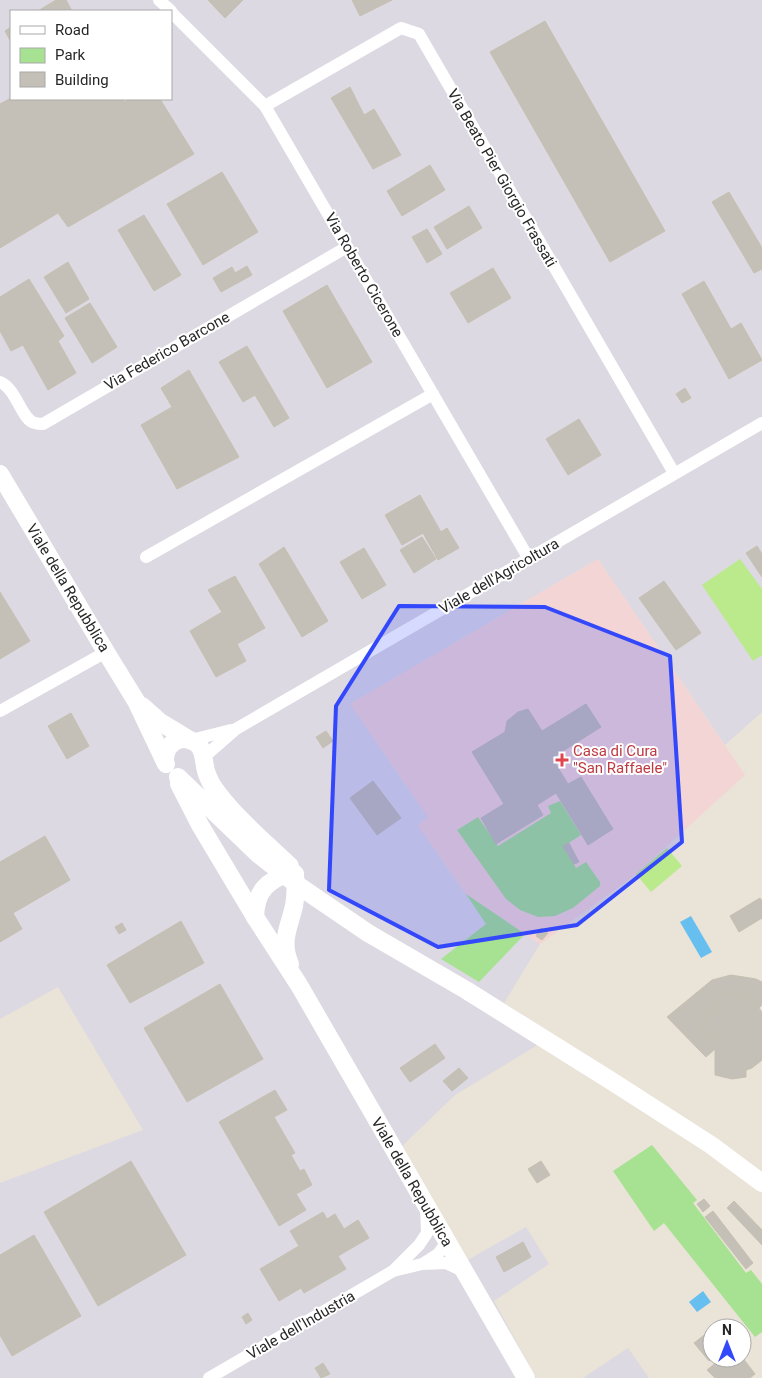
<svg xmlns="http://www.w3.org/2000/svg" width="762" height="1378" font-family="Roboto,sans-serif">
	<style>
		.industrial { fill: #dcd9e2; fill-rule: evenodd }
		.medical { fill: #f2d5d4 }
		.green { fill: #a6e292 }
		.pitch { fill: #bbea8d }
		.water { fill: #67bfef }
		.building { fill: #c5c0b7; stroke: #c5c0b1 }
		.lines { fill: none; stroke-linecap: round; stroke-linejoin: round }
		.street { stroke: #fff; stroke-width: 12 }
		.secondary { stroke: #fff; stroke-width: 18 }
		.marked { fill: #3347fb; fill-opacity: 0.2; stroke: #3347fb; stroke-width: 4; stroke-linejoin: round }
		.health-dot { fill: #e0444e; stroke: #fff; stroke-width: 2 }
		.labels { text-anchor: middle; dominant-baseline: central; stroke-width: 4; stroke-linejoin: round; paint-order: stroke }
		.street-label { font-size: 15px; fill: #272727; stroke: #fff }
		.health-label { font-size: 15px; fill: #be3a42; stroke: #fff; text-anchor: start }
	</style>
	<rect width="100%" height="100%" fill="#eae3d7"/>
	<g class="industrial">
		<path d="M0,0H762V712L725,745L598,559L350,704L428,817L418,826L466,894L540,944L504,1003L554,1035L455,1095L399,1149L464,1262L526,1227L549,1264L494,1301L536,1378H0V1183L143,1130L58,987L0,1019ZM11,11H171V99H11Z"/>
		<path d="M628,1348L649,1378H583Z"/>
	</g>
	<path class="medical" d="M598,559L745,775L635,875L540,944L466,894L418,826L428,817L350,704Z"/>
	<g class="green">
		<path d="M560,801L581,835L564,846L576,868L586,862L600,882V886L573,908L555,916L538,917L520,910L506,899L457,830L478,817L498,846L551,813L548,806Z"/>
		<path d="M466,894L525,934L479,982L441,959L486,924Z"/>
		<path d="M652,1145L697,1200L693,1203L746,1273L751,1270L762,1284V1332L755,1337L664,1223L654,1231L613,1171Z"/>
	</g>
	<g class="pitch">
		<path d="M740,559L762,589V655L753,661L702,585Z"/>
		<path d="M667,848L682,866L651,892L636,874Z"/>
	</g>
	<g class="water">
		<path d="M691,916L712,952L701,958L680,922Z"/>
		<path d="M703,1291L711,1302L697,1312L689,1302Z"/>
	</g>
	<g class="building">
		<path d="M56,0H66L72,11H38Z"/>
		<path d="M208,0H243L225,18Z"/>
		<path d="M352,0H392L360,16Z"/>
		<path d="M545,21L665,231L610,262L490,52Z"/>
		<path d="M11,27V42L5,31Z"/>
		<path d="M350,87L364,115L374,109L401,155L373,169L331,98Z"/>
		<path d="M11,98V99H122L124,102L130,99H160L194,154L68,227L58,213L0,248V104Z"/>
		<path d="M430,165L445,190L402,216L387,191Z"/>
		<path d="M222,172L258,232L203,265L167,204Z"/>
		<path d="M729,192L762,248V269L754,273L712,202Z"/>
		<path d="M469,206L482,228L447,249L434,227Z"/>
		<path d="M144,215L181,275L154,291L118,230Z"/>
		<path d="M427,229L442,254L427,263L412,237Z"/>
		<path d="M68,262L89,299L66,313L44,277Z"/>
		<path d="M247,266L252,275L221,292L213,278L232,267L235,273Z"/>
		<path d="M493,268L511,298L468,323L450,293Z"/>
		<path d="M29,279L64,336L58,341L76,373L48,390L23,345L11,351L0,331V297Z"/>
		<path d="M704,281L731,329L741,323L762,360L729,379L682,294Z"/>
		<path d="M327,285L372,362L327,388L283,311Z"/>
		<path d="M90,303L117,347L92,363L65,318Z"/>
		<path d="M247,346L289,418L274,427L255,395L243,402L219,362Z"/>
		<path d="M189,370L239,457L177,489L141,425L172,407L161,388Z"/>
		<path d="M685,388L691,398L682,403L676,394Z"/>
		<path d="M579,419L601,455L568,475L546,439Z"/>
		<path d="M420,495L441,532L447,528L459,548L438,560L423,533L402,545L385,515Z"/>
		<path d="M422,537L436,559L414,573L400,550Z"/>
		<path d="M757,546L762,554V577L746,553Z"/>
		<path d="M284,547L328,621L302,637L259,564Z"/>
		<path d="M364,548L386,585L362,599L340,562Z"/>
		<path d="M235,576L265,628L237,644L246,661L216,677L190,631L222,612L208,590Z"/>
		<path d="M664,581L701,633L676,650L639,598Z"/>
		<path d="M0,592L30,641L0,659Z"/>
		<path d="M586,704L601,727L552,758L568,784L581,777L613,829L588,845L556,793L537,805L543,815L496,844L481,818L504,804L472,752L505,732L507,721L518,712L528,709L542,731Z"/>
		<path d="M71,713L89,746L67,759L48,726Z"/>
		<path d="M326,731L333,741L323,748L316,737Z"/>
		<path d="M373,781L401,818L377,835L350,798Z"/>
		<path d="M45,836L70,880L13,913L22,929L0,942V862Z"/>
		<path d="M569,843L579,862L574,864L563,846Z"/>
		<path d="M760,898L762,901V918L739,932L730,916Z"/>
		<path d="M181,921L204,963L130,1003L107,965Z"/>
		<path d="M122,923L126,930L119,934L115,927Z"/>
		<path d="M541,928L548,933L542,940L536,936Z"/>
		<path d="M731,975L756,979L762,982V1005L759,1008L749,1002V996L734,993L719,994L717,1009L714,1013L710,1010L704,1015L706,1018L701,1032L715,1040V1049L706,1057L667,1017L712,980Z"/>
		<path d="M220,984L263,1059L187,1102L144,1028Z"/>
		<path d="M734,993L749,996V1002L758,1007L762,1012V1060L752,1068L746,1070V1077L732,1079L715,1075V1040L701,1032L706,1018L704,1015L710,1010L714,1013L717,1009L719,994Z"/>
		<path d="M435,1044L445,1058L410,1082L400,1068Z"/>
		<path d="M459,1068L468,1078L452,1091L443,1081Z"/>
		<path d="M275,1090L287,1110L274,1117L295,1153L291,1155L300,1171L304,1169L312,1185L296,1194L306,1210L279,1226L219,1122Z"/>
		<path d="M131,1161L186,1255L98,1306L44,1212Z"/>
		<path d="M541,1161L550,1175L537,1183L528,1169Z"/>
		<path d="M704,1199L710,1206L703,1212L697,1204Z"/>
		<path d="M734,1201L762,1230V1245L727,1208Z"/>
		<path d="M713,1211L753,1263L746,1269L705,1217Z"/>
		<path d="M323,1212L327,1219L335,1214L344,1229L358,1220L369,1238L338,1256L346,1269L304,1293L301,1288L279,1301L260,1269L299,1246L290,1231Z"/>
		<path d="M34,1235L81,1316L12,1356L0,1335V1255Z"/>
		<path d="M523,1242L531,1257L504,1272L496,1257Z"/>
		<path d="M248,1313L252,1320L246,1324L242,1317Z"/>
		<path d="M712,1329V1358H713L709,1361L694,1343Z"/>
		<path d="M742,1357L755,1374L750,1378H715L707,1370L722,1358Z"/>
		<path d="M323,1363L330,1374L321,1378L315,1368Z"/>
	</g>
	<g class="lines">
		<g class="street">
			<path d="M159,0L171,11"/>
			<path d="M171,12L265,106L529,559"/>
			<path d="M265,106L401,28L419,34L674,473"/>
			<path d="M0,382C17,389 21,420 35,423C38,424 40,424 43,424L347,247"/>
			<path d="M146,557L433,394"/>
			<path d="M0,711L106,652"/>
			<path d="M191,740L231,730"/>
			<path d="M204,757L236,729L762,423"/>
			<path d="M424,1263L438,1254L447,1242"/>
			<path d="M393,1271L422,1264L446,1263L463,1271"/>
			<path d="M209,1378L393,1271L419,1245L427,1233L426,1207"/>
		</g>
		<g class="secondary">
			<path d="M0,474L106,652L136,701L166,764"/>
			<path d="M142,706L160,722L188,739"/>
			<path d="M165,762C164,745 180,732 196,743C205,749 203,761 206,771C207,775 210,781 212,785C231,814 265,842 290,866"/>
			<path d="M178,777L258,854L296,884L368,933L466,990L613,1082L711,1145L762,1183"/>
			<path d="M179,784L200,825L255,917L299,985L526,1378"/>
			<path d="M255,917C256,889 268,881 292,871"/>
			<path d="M290,964C280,941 289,928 294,906C296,895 296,885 295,874"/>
		</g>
	</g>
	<path class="marked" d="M399,606L545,607L670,656L682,842L577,925L438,947L329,890L336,706Z"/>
	<path class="health-dot" d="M559.5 752.5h5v5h5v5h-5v5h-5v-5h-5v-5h5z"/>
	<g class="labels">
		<g class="street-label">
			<text transform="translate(502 178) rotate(60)">Via Beato Pier Giorgio Frassati</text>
			<text transform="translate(364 275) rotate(60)">Via Roberto Cicerone</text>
			<text transform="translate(167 351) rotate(-30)">Via Federico Barcone</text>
			<text transform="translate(499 576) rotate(-30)">Viale dell'Agricoltura</text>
			<text transform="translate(68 588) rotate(59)">Viale della Repubblica</text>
			<text transform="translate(412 1182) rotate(60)">Viale della Repubblica</text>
			<text transform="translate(301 1325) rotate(-30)">Viale dell'Industria</text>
		</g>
		<g class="health-label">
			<text x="573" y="751">Casa di Cura<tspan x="573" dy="17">"San Raffaele"</tspan></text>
		</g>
	</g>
	<rect x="10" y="10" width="162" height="90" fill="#ffffff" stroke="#a9a9a9"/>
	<rect x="20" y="26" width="25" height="8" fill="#ffffff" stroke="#a9a9a9"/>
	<text x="55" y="35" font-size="15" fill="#272727">Road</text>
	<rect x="20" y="48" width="25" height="15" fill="#a6e292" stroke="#a9a9a9"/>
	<text x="55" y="60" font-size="15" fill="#272727">Park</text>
	<rect x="20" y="72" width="25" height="15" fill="#c5c0b7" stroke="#a9a9a9"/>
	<text x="55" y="85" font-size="15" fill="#272727">Building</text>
	<g transform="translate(727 1343)"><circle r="24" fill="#ffffff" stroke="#a9a9a9"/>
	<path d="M0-4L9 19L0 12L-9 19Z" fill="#3347fb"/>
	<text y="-8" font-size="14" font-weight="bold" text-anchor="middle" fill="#272727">N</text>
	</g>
</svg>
